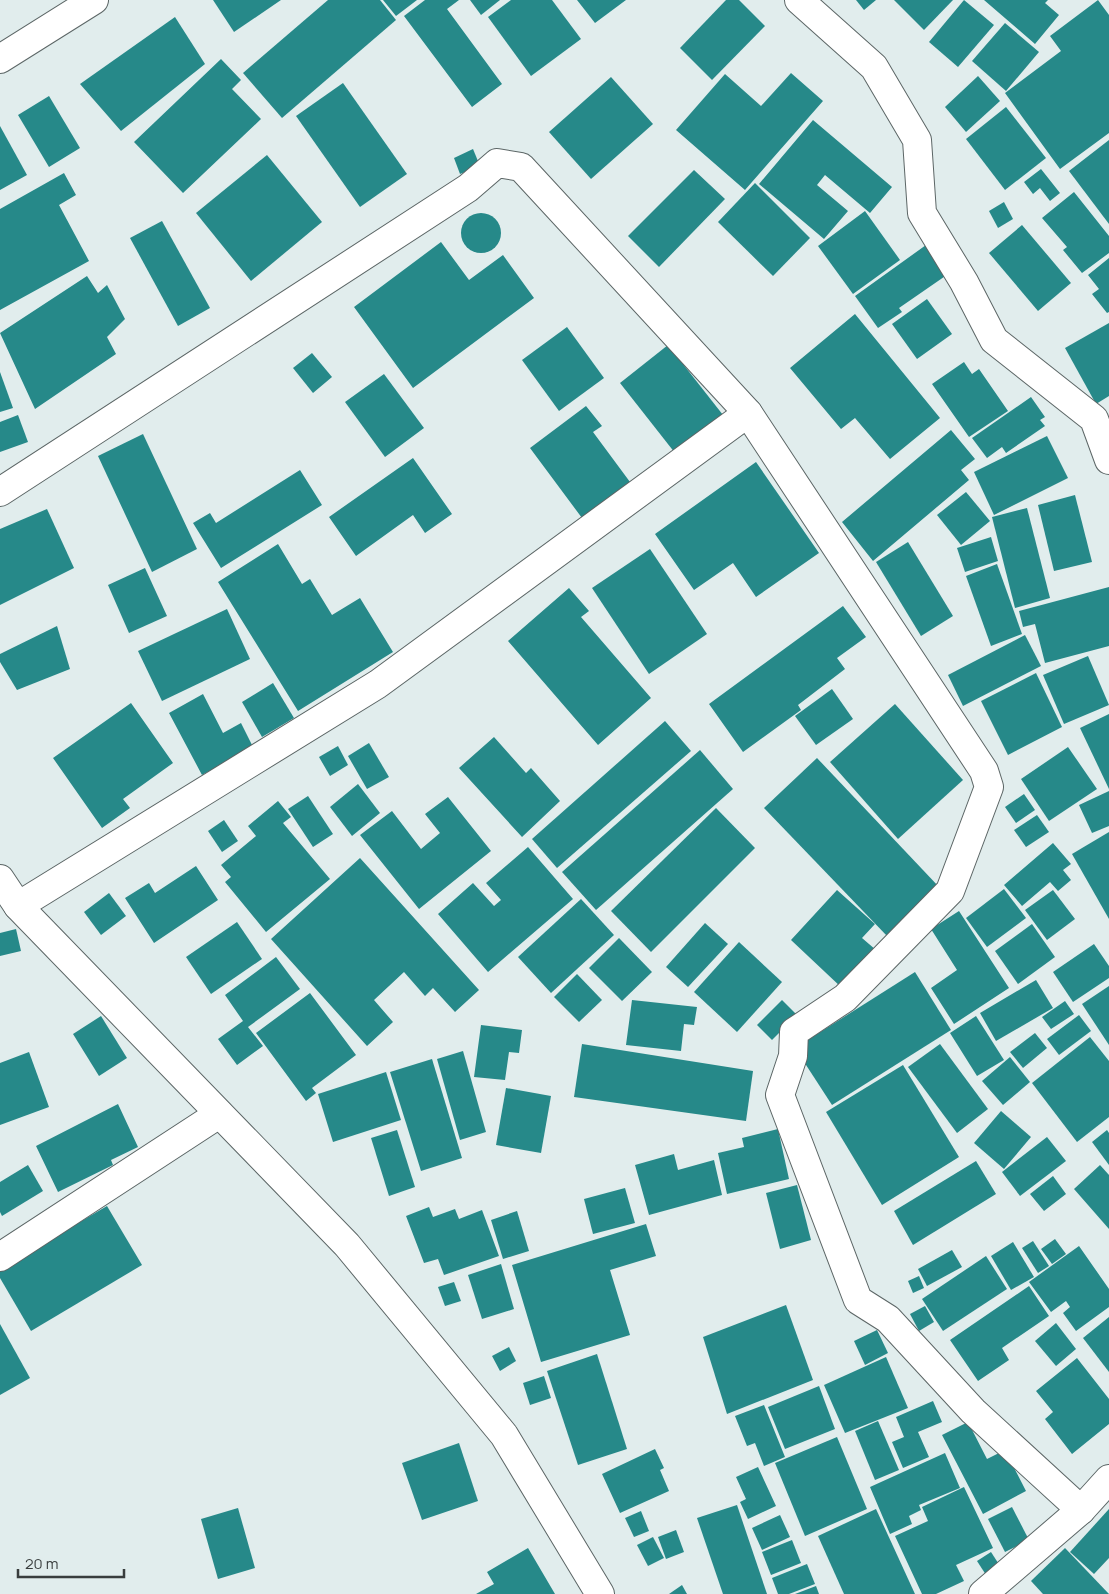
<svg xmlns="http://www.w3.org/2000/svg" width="1109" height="1594" font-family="Manrope,sans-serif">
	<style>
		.building { fill: #268989 }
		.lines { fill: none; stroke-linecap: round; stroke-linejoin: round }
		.street-casing { stroke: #5c6666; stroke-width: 30 }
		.street { stroke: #fff; stroke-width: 28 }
	</style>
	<rect width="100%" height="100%" fill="#e1eded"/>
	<g class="building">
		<path d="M213,0H281L234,32Z"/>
		<path d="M328,0H380L396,20L282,118L243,73Z"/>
		<path d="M383,0H417L396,16Z"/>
		<path d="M425,0H459L447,9L502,84L472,107L404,16Z"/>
		<path d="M470,0H500L481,15Z"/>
		<path d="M511,0H552L581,39L531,76L488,17Z"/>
		<path d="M577,0H626L595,23Z"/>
		<path d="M726,0H739L765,26L712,80L680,48Z"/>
		<path d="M856,0H876L864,10Z"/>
		<path d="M894,0H953L924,30Z"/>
		<path d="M964,0L994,25L958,67L929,42Z"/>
		<path d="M984,0H1048L1045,3L1059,15L1035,44Z"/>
		<path d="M1098,0L1109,15V133L1060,169L1005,93L1061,51L1050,36Z"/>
		<path d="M175,17L205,64L121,131L80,84Z"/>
		<path d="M1005,23L1039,52L1006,91L972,61Z"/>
		<path d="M221,59L241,80L232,89L261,119L183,193L134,142Z"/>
		<path d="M791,73L823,101L745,190L676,130L725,74L761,106Z"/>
		<path d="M978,76L1000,101L966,132L945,107Z"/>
		<path d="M611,77L653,124L591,179L549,132Z"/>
		<path d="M343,83L407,174L360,207L296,116Z"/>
		<path d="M49,96L80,148L49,167L18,115Z"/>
		<path d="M1006,107L1046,158L1005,190L966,139Z"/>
		<path d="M813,120L892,187L870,213L825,175L817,185L848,211L824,239L759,184Z"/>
		<path d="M0,126L27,175L0,190Z"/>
		<path d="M1109,140V224L1069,171Z"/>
		<path d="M473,149L480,166L460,174L454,158Z"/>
		<path d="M267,155L322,222L251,281L196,213Z"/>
		<path d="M1041,169L1060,193L1050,201L1040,188L1033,194L1024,182Z"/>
		<path d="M694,170L725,199L659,267L628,236Z"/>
		<path d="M64,173L76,195L59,205L89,261L0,310V209Z"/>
		<path d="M755,183L810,238L773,276L718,222Z"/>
		<path d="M1074,192L1109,236V253L1082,273L1063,250L1067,247L1042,218Z"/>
		<path d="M1004,202L1013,219L998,228L989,211Z"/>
		<path d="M865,211L900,260L853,294L818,246Z"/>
		<circle cx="481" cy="233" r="20"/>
		<path d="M162,221L210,308L178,326L130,238Z"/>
		<path d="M1022,225L1071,283L1038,311L989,253Z"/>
		<path d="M933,240L954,270L899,308L902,312L878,328L855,296Z"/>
		<path d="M441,242L469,280L503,255L534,298L413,388L354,307Z"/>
		<path d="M1109,258V312L1107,313L1092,294L1099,289L1088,275Z"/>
		<path d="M87,276L98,293L107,285L125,319L107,337L116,354L35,409L0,333Z"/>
		<path d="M927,299L952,334L917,359L892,324Z"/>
		<path d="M855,314L940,418L890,459L855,418L841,429L790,368Z"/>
		<path d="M1109,323V396L1096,404L1065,348Z"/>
		<path d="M567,327L604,378L559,411L522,360Z"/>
		<path d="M668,345L723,415L675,453L620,383Z"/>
		<path d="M312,353L332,377L313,393L293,368Z"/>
		<path d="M964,362L972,374L979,369L1008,411L969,437L932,384Z"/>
		<path d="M0,372L13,408L0,412Z"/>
		<path d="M384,374L424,428L385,457L345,402Z"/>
		<path d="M1031,397L1045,417L1040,420L1045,426L1006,453L1002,447L987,458L972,438Z"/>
		<path d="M586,406L602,426L593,432L630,482L582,518L530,448Z"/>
		<path d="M18,415L28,442L0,452V422Z"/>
		<path d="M951,430L975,459L961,470L969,480L873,561L842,522Z"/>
		<path d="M143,434L197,549L152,572L98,456Z"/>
		<path d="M1047,436L1068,478L994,515L974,472Z"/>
		<path d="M413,458L452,514L425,533L413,515L356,556L329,517Z"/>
		<path d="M756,462L819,553L756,597L733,563L694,590L655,534Z"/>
		<path d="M300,470L322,505L221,568L193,523L210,513L216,523Z"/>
		<path d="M966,492L990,521L961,545L937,515Z"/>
		<path d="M1075,495L1092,562L1054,571L1038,505Z"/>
		<path d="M1027,508L1050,598L1015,608L992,517Z"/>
		<path d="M47,509L74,568L0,605V529Z"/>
		<path d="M991,537L998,561L965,572L957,548Z"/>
		<path d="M908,542L953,616L921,636L876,562Z"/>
		<path d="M278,544L302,584L310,579L332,615L360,598L393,652L298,711L218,582Z"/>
		<path d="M650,549L707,634L649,674L592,588Z"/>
		<path d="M997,564L1022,634L991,646L966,576Z"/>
		<path d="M145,568L167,616L129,633L108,585Z"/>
		<path d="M1109,587V646L1045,663L1035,624L1023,627L1019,611Z"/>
		<path d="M569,588L589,611L581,617L651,698L598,745L508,641Z"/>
		<path d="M843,606L866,637L837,658L845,669L798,705L801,710L743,752L709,704Z"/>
		<path d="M227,609L250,659L162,701L138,651Z"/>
		<path d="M57,626L70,669L17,690L0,662V654Z"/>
		<path d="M1025,635L1041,666L963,706L948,675Z"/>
		<path d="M1088,656L1109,705L1064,724L1043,675Z"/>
		<path d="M1036,673L1062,727L1008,755L981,701Z"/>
		<path d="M273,683L294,718L262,737L242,702Z"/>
		<path d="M832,689L853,719L816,745L795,716Z"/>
		<path d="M203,694L223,733L241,723L253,747L202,775L169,713Z"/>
		<path d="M131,703L173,763L123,799L130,808L102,828L53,758Z"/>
		<path d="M895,704L963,780L898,839L830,762Z"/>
		<path d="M1109,714V789L1080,728Z"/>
		<path d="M665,721L691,751L557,868L532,839Z"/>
		<path d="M494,737L526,773L531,768L560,801L522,837L459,768Z"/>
		<path d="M369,743L389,777L367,789L348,756Z"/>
		<path d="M338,746L348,765L330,776L319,757Z"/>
		<path d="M1068,747L1097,789L1049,821L1021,779Z"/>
		<path d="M700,750L733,789L596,910L562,872Z"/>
		<path d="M817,758L940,888L888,937L764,808Z"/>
		<path d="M358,784L380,813L352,836L330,807Z"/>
		<path d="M1109,791V826L1092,833L1079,805Z"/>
		<path d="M1024,794L1035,810L1016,823L1005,807Z"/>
		<path d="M308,796L333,834L313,847L288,809Z"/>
		<path d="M448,797L491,851L419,909L360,835L392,811L421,849L440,833L425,814Z"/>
		<path d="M278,801L291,817L283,823L330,879L266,932L225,882L231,877L221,865L256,836L248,826Z"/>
		<path d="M716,808L755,848L651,952L611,911Z"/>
		<path d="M1037,815L1049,832L1026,847L1014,830Z"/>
		<path d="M224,820L238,841L222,852L208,831Z"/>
		<path d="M1109,832V919L1072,854Z"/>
		<path d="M1053,843L1071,864L1063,870L1071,880L1058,891L1050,882L1022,906L1004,885Z"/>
		<path d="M528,847L573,899L488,972L438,914L473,883L494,906L501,900L486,883Z"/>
		<path d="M360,858L479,990L455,1012L433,988L425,996L404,972L374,1000L393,1022L367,1046L271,939Z"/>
		<path d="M196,866L218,900L154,943L125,898L149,883L155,893Z"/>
		<path d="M1004,889L1026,918L987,947L966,918Z"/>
		<path d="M837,890L875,924L862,938L876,950L842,988L791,940Z"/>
		<path d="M1053,890L1075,919L1047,940L1025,910Z"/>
		<path d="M109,893L126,916L101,935L84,912Z"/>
		<path d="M581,899L614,935L551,993L518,957Z"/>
		<path d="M959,911L1009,988L954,1024L931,988L957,970L931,929Z"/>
		<path d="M237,922L262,959L211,994L186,957Z"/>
		<path d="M705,923L728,944L688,987L666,967Z"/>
		<path d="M1032,924L1055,957L1018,984L995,951Z"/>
		<path d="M16,929L21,951L0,956V933Z"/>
		<path d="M619,938L652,972L622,1001L589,968Z"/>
		<path d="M739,942L782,982L737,1032L694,992Z"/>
		<path d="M1094,944L1109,966V978L1073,1002L1053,972Z"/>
		<path d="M276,957L300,989L248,1027L263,1046L237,1065L218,1039L243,1021L225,995Z"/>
		<path d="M915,972L951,1030L832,1105L795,1048Z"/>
		<path d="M577,974L602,1000L579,1022L554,997Z"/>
		<path d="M1036,980L1053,1008L996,1041L980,1013Z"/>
		<path d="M1109,986V1045L1082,1004Z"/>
		<path d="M310,993L356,1055L312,1088L316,1093L306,1101L256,1033Z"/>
		<path d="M632,1000L697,1007L694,1025L684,1024L681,1051L626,1045Z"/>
		<path d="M782,1000L797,1015L772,1040L757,1025Z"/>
		<path d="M1065,1001L1074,1014L1051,1029L1042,1017Z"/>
		<path d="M1079,1015L1091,1031L1059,1055L1047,1039Z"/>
		<path d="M101,1016L127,1058L99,1076L73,1034Z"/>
		<path d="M976,1016L1004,1060L977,1076L950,1033Z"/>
		<path d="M481,1025L522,1030L519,1053L509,1052L505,1080L474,1077Z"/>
		<path d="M1035,1033L1047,1048L1023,1068L1010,1052Z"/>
		<path d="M1090,1037L1109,1061V1117L1077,1142L1032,1083Z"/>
		<path d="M582,1044L753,1071L746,1121L574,1097Z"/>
		<path d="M940,1044L988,1109L957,1133L908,1067Z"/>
		<path d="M463,1051L486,1132L460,1140L437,1059Z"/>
		<path d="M29,1052L49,1107L0,1125V1063Z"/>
		<path d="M1010,1057L1030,1082L1003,1105L982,1081Z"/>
		<path d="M432,1059L462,1158L421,1171L390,1072Z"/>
		<path d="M903,1065L959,1157L882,1205L826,1112Z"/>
		<path d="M386,1072L401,1120L333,1142L318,1094Z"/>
		<path d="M506,1088L551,1096L541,1153L496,1145Z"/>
		<path d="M118,1104L138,1147L111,1160L113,1165L58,1192L36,1146Z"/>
		<path d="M1001,1111L1031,1137L1004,1169L974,1143Z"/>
		<path d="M778,1129L789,1179L727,1194L718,1153L744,1147L742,1138Z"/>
		<path d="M397,1130L415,1187L389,1196L371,1138Z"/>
		<path d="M1107,1130L1109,1133V1165L1092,1142Z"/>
		<path d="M1047,1137L1066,1161L1020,1196L1002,1172Z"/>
		<path d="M674,1154L678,1170L714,1160L722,1195L649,1215L635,1165Z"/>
		<path d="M976,1161L996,1194L913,1245L894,1211Z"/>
		<path d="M28,1165L43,1191L2,1216L0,1212V1182Z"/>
		<path d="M1100,1165L1109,1175V1229L1074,1189Z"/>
		<path d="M1053,1176L1066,1194L1044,1211L1030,1194Z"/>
		<path d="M797,1185L811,1240L780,1249L766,1193Z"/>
		<path d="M625,1188L635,1223L593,1234L584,1199Z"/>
		<path d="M107,1206L142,1265L31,1331L0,1278V1269Z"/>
		<path d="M429,1207L433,1217L455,1209L459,1219L482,1210L499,1256L444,1275L438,1259L424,1263L406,1216Z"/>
		<path d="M517,1211L529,1251L503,1259L491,1220Z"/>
		<path d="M646,1224L656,1256L610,1270L630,1335L541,1362L512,1265Z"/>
		<path d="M1055,1239L1066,1254L1052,1264L1041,1249Z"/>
		<path d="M1033,1241L1049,1266L1038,1273L1022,1248Z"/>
		<path d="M1013,1242L1034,1277L1011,1290L991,1256Z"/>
		<path d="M1079,1246L1109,1289V1307L1076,1331L1063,1313L1070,1307L1066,1301L1051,1312L1029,1282Z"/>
		<path d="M952,1250L962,1267L927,1286L918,1269Z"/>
		<path d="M986,1256L1007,1289L943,1331L922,1299Z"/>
		<path d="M501,1264L514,1309L482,1319L468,1275Z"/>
		<path d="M919,1276L924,1288L913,1293L908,1281Z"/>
		<path d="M454,1282L461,1301L445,1306L438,1287Z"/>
		<path d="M1029,1286L1049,1316L1002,1348L1009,1360L978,1381L950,1340Z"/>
		<path d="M786,1305L813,1380L727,1414L703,1337Z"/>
		<path d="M925,1306L934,1322L919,1331L910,1314Z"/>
		<path d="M1109,1317V1372L1083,1338Z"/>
		<path d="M1056,1323L1076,1349L1056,1366L1035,1341Z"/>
		<path d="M0,1324L30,1378L0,1395Z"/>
		<path d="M877,1330L888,1353L865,1365L854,1341Z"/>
		<path d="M509,1347L516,1361L500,1371L492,1356Z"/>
		<path d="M597,1354L627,1449L578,1465L547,1371Z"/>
		<path d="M886,1357L908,1408L845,1433L824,1385Z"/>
		<path d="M1077,1358L1109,1399V1424L1072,1454L1045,1419L1053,1412L1036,1391Z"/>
		<path d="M544,1376L551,1398L530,1405L523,1383Z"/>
		<path d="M819,1386L835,1429L785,1449L768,1407Z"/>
		<path d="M933,1401L942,1422L918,1432L929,1457L903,1468L892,1442L904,1437L896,1417Z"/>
		<path d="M764,1405L785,1457L764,1466L755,1443L747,1446L735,1416Z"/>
		<path d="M878,1421L899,1470L875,1480L855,1431Z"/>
		<path d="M968,1422L987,1459L1005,1450L1026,1491L983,1514L942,1435Z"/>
		<path d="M837,1437L867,1509L805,1536L775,1463Z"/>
		<path d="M459,1443L478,1501L422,1520L402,1463Z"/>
		<path d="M655,1449L664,1468L660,1470L669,1491L620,1513L602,1474Z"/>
		<path d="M945,1453L960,1488L919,1505L921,1510L909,1516L912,1524L890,1534L870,1487Z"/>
		<path d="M758,1467L776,1506L748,1519L740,1502L746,1499L736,1477Z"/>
		<path d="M964,1487L993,1548L956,1565L964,1581L936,1594H922L895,1536L928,1521L922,1507Z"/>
		<path d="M737,1505L767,1594H723L697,1518Z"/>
		<path d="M1012,1507L1029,1540L1005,1552L988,1519Z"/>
		<path d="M238,1508L255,1568L218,1579L201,1519Z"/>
		<path d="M876,1509L915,1594H844L818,1536Z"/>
		<path d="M1109,1509V1558L1094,1574L1070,1552Z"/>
		<path d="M641,1511L649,1531L634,1537L625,1518Z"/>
		<path d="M780,1515L790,1537L762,1550L752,1528Z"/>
		<path d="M676,1530L684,1552L666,1559L658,1537Z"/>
		<path d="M653,1537L664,1558L648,1566L637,1545Z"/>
		<path d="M792,1540L801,1563L771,1575L762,1552Z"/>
		<path d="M528,1548L555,1594H476L494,1584L487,1572Z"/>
		<path d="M1065,1548L1109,1594H1043L1031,1581Z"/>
		<path d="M991,1552L1002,1569L988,1578L977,1561Z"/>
		<path d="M807,1564L815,1584L789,1594H778L772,1578Z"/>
		<path d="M682,1585L687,1594H669Z"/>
		<path d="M816,1586L819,1594H795Z"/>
	</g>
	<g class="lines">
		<defs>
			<g id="street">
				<path d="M799,0L874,67L917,140L922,213L964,282L994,340L1094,419L1109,460"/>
				<path d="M0,59L94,0"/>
				<path d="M0,492L468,188L497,163L521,167L748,413L984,771L989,787L950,891L845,998L794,1032L793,1056L780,1095L858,1300L888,1319L973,1411L1081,1510"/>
				<path d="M0,879L18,906L347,1245L504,1435L600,1594"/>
				<path d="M18,906L378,684L748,413"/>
				<path d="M0,1257L219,1114"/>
				<path d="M983,1594L1081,1510L1109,1479"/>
			</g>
		</defs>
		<use href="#street" class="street-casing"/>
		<use href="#street" class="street"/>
	</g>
	<path d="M18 1569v8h106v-8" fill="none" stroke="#383d3d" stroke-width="2.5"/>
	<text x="25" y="1569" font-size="15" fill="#383d3d" stroke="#e1eded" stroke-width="4" paint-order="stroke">20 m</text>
</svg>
